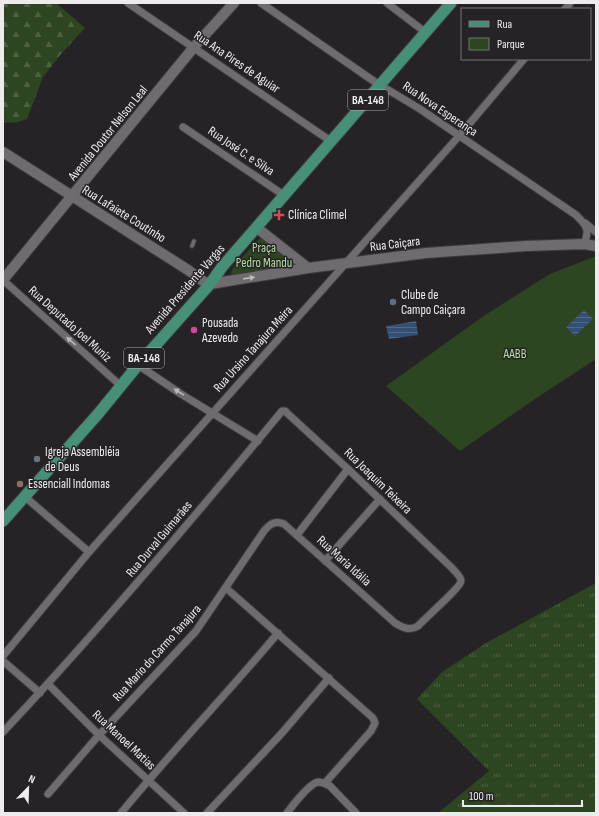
<svg xmlns="http://www.w3.org/2000/svg" width="599" height="816" font-family="'Sofia Sans Condensed',sans-serif">
	<style>
		.grass { fill: url(#grass-tufts) }
		.forest { fill: url(#forest-firs) }
		.park { fill: #2d4521 }
		.water { fill: url(#water-rules) }
		.lines { fill: none; stroke-linecap: round; stroke-linejoin: round }
		.lane-casing { stroke: #403d41; stroke-width: 5.5 }
		.street-casing { stroke: #403d41; stroke-width: 9 }
		.secondary-casing { stroke: #403d41; stroke-width: 12 }
		.primary-casing { stroke: #403d41; stroke-width: 13 }
		.lane { stroke: #6f6b70; stroke-width: 3.5 }
		.street { stroke: #6f6b70; stroke-width: 7 }
		.secondary { stroke: #6f6b70; stroke-width: 10 }
		.primary { stroke: #479078; stroke-width: 11 }
		.oneway { fill: #bbb8bb }
		.health-dot { fill: #e0444e; stroke: #262327; stroke-width: 1.5 }
		.service-dot { fill: #5c6f8a; stroke: #262327; stroke-width: 1.5 }
		.hotel-dot { fill: #d1479c; stroke: #262327; stroke-width: 1.5 }
		.worship-dot { fill: #6b7280; stroke: #262327; stroke-width: 1.5 }
		.education-dot { fill: #8d6e63; stroke: #262327; stroke-width: 1.5 }
		.labels { text-anchor: middle; dominant-baseline: central; stroke-width: 3; stroke-linejoin: round; paint-order: stroke }
		.shield { fill: #262327; stroke: #b1afb2; stroke-width: 1 }
		.shield-label { font-size: 12px; font-weight: bold; fill: #edebed }
		.street-label { font-size: 13px; fill: #edebed; stroke: #262327 }
		.poi-label { font-size: 13px; fill: #edebed; stroke: #262327; text-anchor: start }
		.park-label { font-size: 13px; fill: #b2df9d; stroke: #262327 }
	</style>
	<defs>
		<pattern id="grass-tufts" width="24" height="20" patternUnits="userSpaceOnUse"><rect width="24" height="20" fill="#2d4521"/><path d="M3 7l-1-3M5 7V3M7 7l1-3M15 17l-1-3M17 17v-4M19 17l1-3" fill="none" stroke="#4c6042"/></pattern>
		<pattern id="forest-firs" width="22" height="20" patternUnits="userSpaceOnUse"><rect width="22" height="20" fill="#2d4521"/><path d="M5 1l3.5 6h-7zM16 11l3.5 6h-7z" fill="#4c6042"/></pattern>
		<pattern id="water-rules" width="6" height="5" patternUnits="userSpaceOnUse"><rect width="6" height="5" fill="#344f74"/><path d="M0 2.5h6" fill="none" stroke="#526888"/></pattern>
	</defs>
	<rect width="100%" height="100%" fill="#262327"/>
	<path class="grass" d="M596,583V813H438L489,771L417,699L442,672L486,643Z"/>
	<path class="forest" d="M3,3H56L85,28L61,54L43,77L27,119L15,123L3,122Z"/>
	<g class="park">
		<path d="M261,237L271,243L292,263L294,266L286,268L263,270L232,275L231,272L235,265Z"/>
		<path d="M596,256V359L535,399L460,451L386,386L485,315L550,274Z"/>
	</g>
	<g class="water">
		<path d="M584,310L593,319L575,336L566,327Z"/>
		<path d="M416,321L418,335L389,339L386,326Z"/>
	</g>
	<g class="lines">
		<defs>
			<path id="lane" d="M192,246L194,241"/>
			<g id="street">
				<path d="M128,3L332,142"/>
				<path d="M261,3L375,82L420,109L576,215C587,226 590,229 584,244"/>
				<path d="M387,3L425,32"/>
				<path d="M565,9L570,3"/>
				<path d="M183,127L285,196"/>
				<path d="M585,223L596,232"/>
				<path d="M3,280L121,386"/>
				<path d="M138,365L181,394L258,441"/>
				<path d="M24,496L89,552"/>
				<path d="M297,535L348,469"/>
				<path d="M325,561L380,499"/>
				<path d="M226,588L373,718L375,723L371,731L325,783"/>
				<path d="M3,656L89,552L459,136L524,59"/>
				<path d="M3,661L40,693"/>
				<path d="M48,684L99,735L184,813"/>
				<path d="M3,732C100,629 192,520 282,411H285L287,413L348,469L452,568C455,572 461,576 461,581C461,587 424,619 418,626C410,631 403,628 395,623L284,524C275,520 270,524 264,531L196,631L99,735L48,794"/>
				<path d="M121,813C171,752 227,694 278,633"/>
				<path d="M207,813L282,733L329,678"/>
				<path d="M287,813C293,805 309,784 318,782C323,782 326,784 330,786L356,813"/>
			</g>
			<g id="secondary">
				<path d="M3,152L188,270L203,281L210,284L308,268L426,253L526,246L584,244L596,246"/>
				<path d="M257,228L308,268"/>
				<path d="M3,280L194,47L234,3"/>
			</g>
			<path id="primary" d="M3,521L98,414L138,365L210,284L222,267L451,3"/>
		</defs>
		<use href="#lane" class="lane-casing"/>
		<use href="#street" class="street-casing"/>
		<use href="#secondary" class="secondary-casing"/>
		<use href="#primary" class="primary-casing"/>
		<use href="#lane" class="lane"/>
		<use href="#street" class="street"/>
		<use href="#secondary" class="secondary"/>
		<use href="#primary" class="primary"/>
	</g>
	<defs><path id="oneway-solid" d="M-6-.8H1V-3.2L6.5 0L1 3.2V.8H-6Z"/></defs>
	<g class="oneway">
		<use href="#oneway-solid" transform="translate(249 278) rotate(-8)"/>
		<use href="#oneway-solid" transform="translate(71 341) rotate(-139)"/>
		<use href="#oneway-solid" transform="translate(179 392) rotate(-148)"/>
	</g>
	<path class="health-dot" d="M277 209h4v4h4v4h-4v4h-4v-4h-4v-4h4z"/>
	<circle class="service-dot" cx="393" cy="302" r="4"/>
	<circle class="hotel-dot" cx="194" cy="330" r="4"/>
	<circle class="worship-dot" cx="37" cy="459" r="4"/>
	<circle class="education-dot" cx="20" cy="484" r="4"/>
	<g class="labels">
		<g class="shield">
			<rect x="348" y="90" width="40" height="20" rx="3"/>
			<rect x="124" y="348" width="40" height="20" rx="3"/>
		</g>
		<g class="shield-label">
			<text x="368" y="100">BA-148</text>
			<text x="144" y="358">BA-148</text>
		</g>
		<g class="street-label">
			<text transform="translate(237 62) rotate(34)">Rua Ana Pires de Aguiar</text>
			<text transform="translate(440 109) rotate(34)">Rua Nova Esperança</text>
			<text transform="translate(108 133) rotate(-51)">Avenida Doutor Nelson Leal</text>
			<text transform="translate(241 151) rotate(34)">Rua José C. e Silva</text>
			<text transform="translate(124 214) rotate(32)">Rua Lafaiete Coutinho</text>
			<text transform="translate(395 244) rotate(-7)">Rua Caiçara</text>
			<text transform="translate(185 289) rotate(-49)">Avenida Presidente Vargas</text>
			<text transform="translate(70 324) rotate(42)">Rua Deputado Joel Muniz</text>
			<text transform="translate(253 349) rotate(-48)">Rua Ursino Tanajura Meira</text>
			<text transform="translate(378 481) rotate(44)">Rua Joaquim Teixeira</text>
			<text transform="translate(159 539) rotate(-50)">Rua Durval Guimarães</text>
			<text transform="translate(344 561) rotate(42)">Rua Maria Idália</text>
			<text transform="translate(157 653) rotate(-48)">Rua Mario do Carmo Tanajura</text>
			<text transform="translate(124 740) rotate(43)">Rua Manoel Matias</text>
		</g>
		<g class="poi-label">
			<text x="288" y="215">Clínica Climel</text>
			<text x="401" y="295">Clube de<tspan x="401" dy="15">Campo Caiçara</tspan></text>
			<text x="202" y="323">Pousada<tspan x="202" dy="15">Azevedo</tspan></text>
			<text x="45" y="452">Igreja Assembléia<tspan x="45" dy="15">de Deus</tspan></text>
			<text x="28" y="484">Essenciall Indomas</text>
		</g>
		<g class="park-label">
			<text x="264" y="248">Praça<tspan x="264" dy="15">Pedro Mandu</tspan></text>
			<text x="515" y="354">AABB</text>
		</g>
	</g>
	<rect width="599" height="816" fill="none" stroke="#edebed" stroke-width="8"/>
	<rect x="461" y="8" width="130" height="52" fill="#262327" stroke="#767376"/>
	<rect x="469" y="21" width="20" height="6" fill="#479078" stroke="#767376"/>
	<text x="497" y="28" font-size="12" fill="#edebed">Rua</text>
	<rect x="469" y="38" width="20" height="12" fill="#2d4521" stroke="#767376"/>
	<text x="497" y="48" font-size="12" fill="#edebed">Parque</text>
	<g transform="translate(28 788) rotate(23)" stroke="#262327" stroke-width="3" paint-order="stroke">
	<path d="M0-3L7 15L0 10L-7 15Z" fill="#edebed"/>
	<text y="-6" font-size="11" font-weight="bold" text-anchor="middle" fill="#edebed">N</text>
	</g>
	<path d="M463 800v6h119v-6" fill="none" stroke="#edebed" stroke-width="2"/>
	<text x="469" y="800" font-size="12" fill="#edebed" stroke="#262327" stroke-width="3" paint-order="stroke">100 m</text>
</svg>
